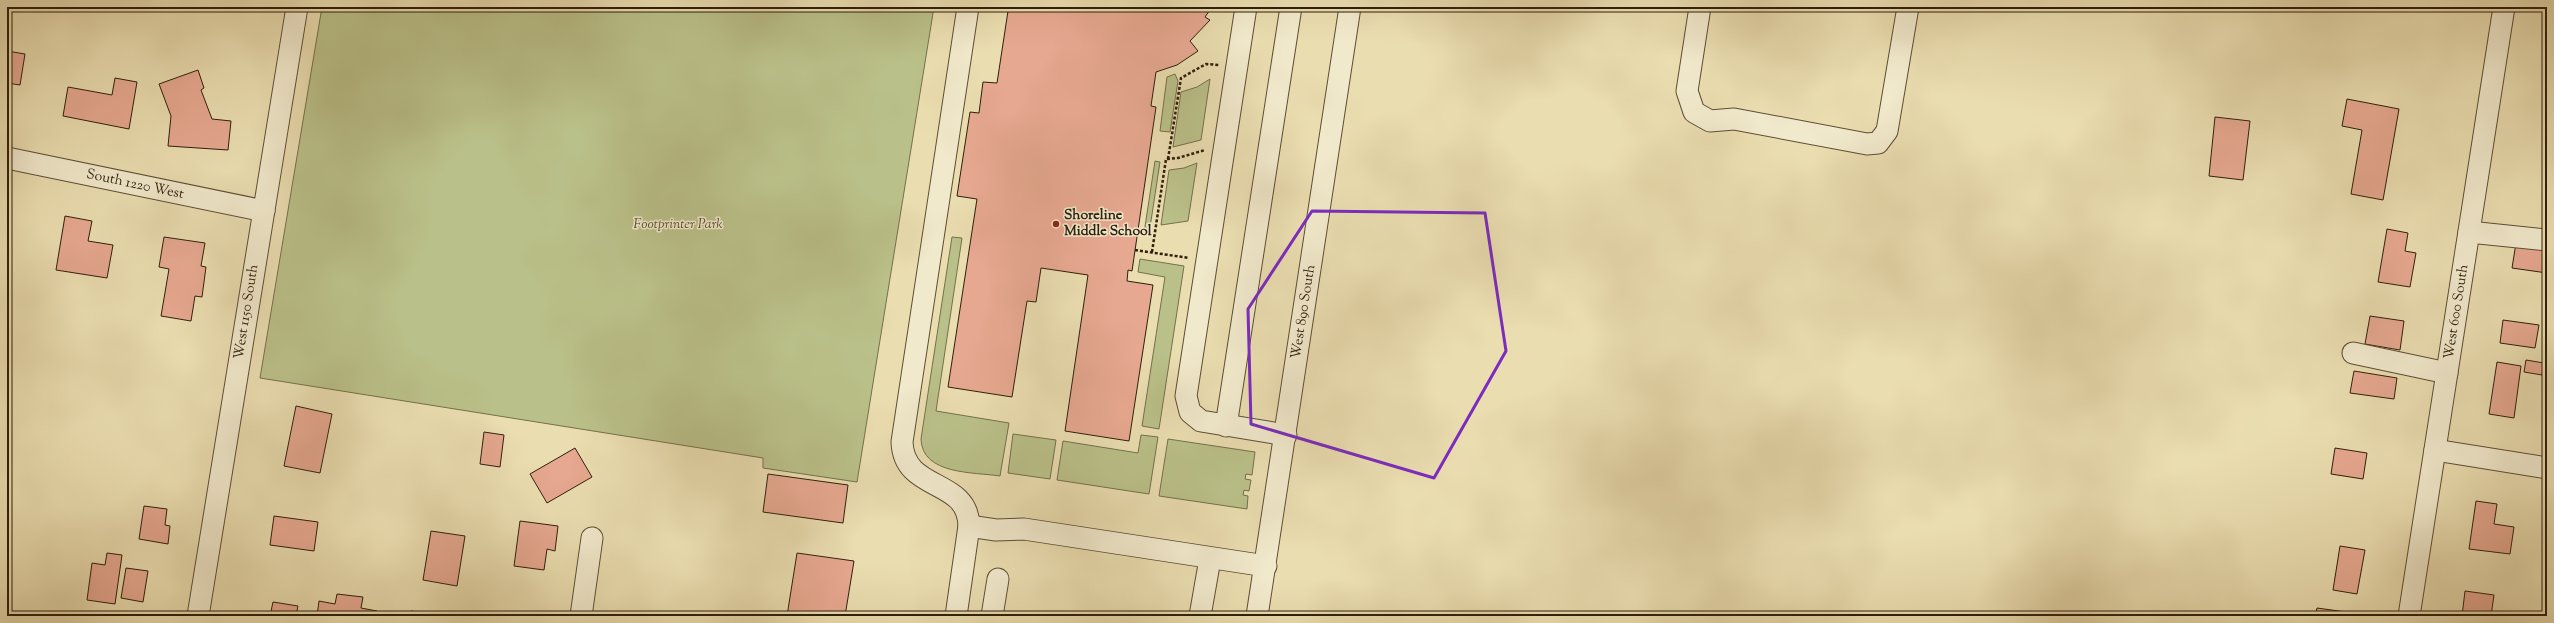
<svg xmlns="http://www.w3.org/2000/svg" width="2554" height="623" font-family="'Sorts Mill Goudy',serif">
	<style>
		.green { fill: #bac089; stroke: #74704a }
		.building { fill: #e6a890; stroke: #2e1f0b }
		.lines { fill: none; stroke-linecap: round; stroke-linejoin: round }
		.minor-casing { stroke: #5d4e34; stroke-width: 23 }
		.path { stroke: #2e1f0b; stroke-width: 2.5; stroke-dasharray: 3 2; stroke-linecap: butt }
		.minor { stroke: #f1e9cc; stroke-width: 21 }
		.marked { fill: none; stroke: #7b2cbf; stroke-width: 3; stroke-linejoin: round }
		.poi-dot { fill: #8f2418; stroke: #f1e9cc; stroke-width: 1.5 }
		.labels { text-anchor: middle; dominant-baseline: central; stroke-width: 3; stroke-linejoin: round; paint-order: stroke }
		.street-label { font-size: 14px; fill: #2e1f0b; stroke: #f1e9cc }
		.poi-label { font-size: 14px; font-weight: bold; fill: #2e1f0b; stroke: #f1e9cc; text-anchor: start }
		.park-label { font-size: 14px; font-style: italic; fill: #584f31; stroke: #f1e9cc }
	</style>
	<rect width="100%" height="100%" fill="#eaddb0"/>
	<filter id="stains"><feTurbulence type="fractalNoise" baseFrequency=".005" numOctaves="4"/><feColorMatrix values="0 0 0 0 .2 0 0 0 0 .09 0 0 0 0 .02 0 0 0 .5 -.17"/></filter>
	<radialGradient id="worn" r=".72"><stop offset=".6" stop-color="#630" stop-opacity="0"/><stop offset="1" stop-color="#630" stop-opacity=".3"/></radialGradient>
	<g class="green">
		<path d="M322,7H934L857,482L763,468V458L260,378Z"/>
		<path d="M1175,74L1178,81L1170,132L1160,131L1167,77Z"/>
		<path d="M1210,79L1201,140L1173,147L1181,92L1197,87Z"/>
		<path d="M1155,161L1160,162L1149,234L1144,233Z"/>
		<path d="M1197,163L1188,221L1161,225L1169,170L1184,168Z"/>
		<path d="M952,237L962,238L936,411L1009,423L1000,476C974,472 922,475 921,439Z"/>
		<path d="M1140,259L1184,266L1159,429L1142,426L1165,277L1138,272Z"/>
		<path d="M1013,434L1056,440L1050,479L1008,473Z"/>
		<path d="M1141,435L1158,437L1149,494L1057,480L1063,441L1138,453Z"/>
		<path d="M1168,439L1255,452L1252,475L1246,474L1245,479L1251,480L1249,491L1244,490L1243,495L1248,496L1247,509L1159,496Z"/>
	</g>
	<g class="building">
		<path d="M1000,7H1212L1205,17L1210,20L1190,41L1198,51L1177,65L1156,72L1151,106L1156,107L1132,271L1128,270L1127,281L1153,285L1129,441L1065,431L1088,275L1041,268L1036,302L1027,301L1012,397L948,387L977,199L957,196L970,112L979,113L983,82L997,83L1008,11L1000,10Z"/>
		<path d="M7,51L25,54L20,85L7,83Z"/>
		<path d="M198,70L204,88L201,90L212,119L231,121L228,150L168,146L171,116L159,84Z"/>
		<path d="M115,78L137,82L129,129L63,116L68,87L112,95Z"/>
		<path d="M2347,99L2399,109L2383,200L2351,194L2362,130L2342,126Z"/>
		<path d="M2215,117L2250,121L2243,180L2209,176Z"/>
		<path d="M65,216L92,221L88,241L113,245L107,278L56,270Z"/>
		<path d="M2387,229L2408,233L2405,251L2416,253L2410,287L2378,282Z"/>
		<path d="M164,237L205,243L201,266L206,267L202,297L195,296L191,321L161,316L169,269L159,267Z"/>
		<path d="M2516,243L2547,247V273L2512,268Z"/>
		<path d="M2370,316L2404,321L2400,350L2365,344Z"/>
		<path d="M2503,320L2539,325L2535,348L2500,343Z"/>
		<path d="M2526,360L2544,363L2542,375L2524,372Z"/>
		<path d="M2497,362L2521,366L2514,418L2489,414Z"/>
		<path d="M2354,371L2397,378L2394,399L2350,393Z"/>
		<path d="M296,406L332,414L320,473L284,466Z"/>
		<path d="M484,432L504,435L500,467L480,464Z"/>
		<path d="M575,448L592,477L547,503L530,474Z"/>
		<path d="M2335,448L2367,453L2363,479L2331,474Z"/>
		<path d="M768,474L848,485L843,523L763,512Z"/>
		<path d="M2476,501L2497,504L2494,524L2514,527L2510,554L2469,549Z"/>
		<path d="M144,506L167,509L165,525L170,526L168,544L139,539Z"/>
		<path d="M274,516L318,522L314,551L270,545Z"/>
		<path d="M520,521L558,526L555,551L547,549L544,570L514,566Z"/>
		<path d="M431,531L465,536L457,586L423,580Z"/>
		<path d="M2340,546L2365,550L2357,594L2333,590Z"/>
		<path d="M107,553L122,555L115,604L87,600L92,563L105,565Z"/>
		<path d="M797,553L854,561L845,616H787Z"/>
		<path d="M126,568L148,571L143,602L121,598Z"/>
		<path d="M2465,591L2494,595L2491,616H2462Z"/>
		<path d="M337,594L363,597L361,608L377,611L376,616H317L319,601L335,604Z"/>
		<path d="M273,602L298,606L296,616H270Z"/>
		<path d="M2317,608L2346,612V616H2315Z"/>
		<path d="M411,611L446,616H410Z"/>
	</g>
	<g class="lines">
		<defs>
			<g id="minor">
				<path d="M1246,7L1186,396L1190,412L1201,421L1286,435"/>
				<path d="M1700,7L1687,91L1694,112L1710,121L1734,119L1867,144L1878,143L1887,131L1908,7"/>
				<path d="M7,158L264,211"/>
				<path d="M2469,232L2547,240"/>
				<path d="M2353,353L2447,373"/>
				<path d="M1226,426L1291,7"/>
				<path d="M2435,450L2547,468"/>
				<path d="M969,526L996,530L1024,529L1266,566"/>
				<path d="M198,616L297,7"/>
				<path d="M581,616L592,538"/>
				<path d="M956,616L969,526C968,477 904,493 902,442L968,7"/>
				<path d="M992,616L998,579"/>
				<path d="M1200,616L1210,559"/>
				<path d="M1257,616L1350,7"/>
				<path d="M2409,616L2504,7"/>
			</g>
		</defs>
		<use href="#minor" class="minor-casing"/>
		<g class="path">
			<path d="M1168,159L1181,78L1206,64L1219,65"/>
			<path d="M1135,250L1189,258"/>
			<path d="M1152,252L1166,159L1178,158L1205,150"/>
		</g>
		<use href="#minor" class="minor"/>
	</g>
	<path class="marked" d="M1312,211L1485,213L1506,351L1434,478L1251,424L1248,309Z"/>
	<circle class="poi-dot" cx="1056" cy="224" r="4"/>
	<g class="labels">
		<g class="street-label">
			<text transform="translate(135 185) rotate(12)">South 1220 West</text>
			<text transform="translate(247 312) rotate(-81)">West 1150 South</text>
			<text transform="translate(1304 312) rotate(-81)">West 890 South</text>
			<text transform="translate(2457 312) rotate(-81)">West 600 South</text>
		</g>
		<g class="poi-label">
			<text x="1064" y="216">Shoreline<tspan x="1064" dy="16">Middle School</tspan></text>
		</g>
		<g class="park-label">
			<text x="678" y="225">Footprinter Park</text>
		</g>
	</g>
	<rect width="2554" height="623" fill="none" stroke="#eaddb0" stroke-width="24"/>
	<rect x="8" y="8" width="2538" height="607" fill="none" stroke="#2e1f0b" stroke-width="2"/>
	<rect x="12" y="12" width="2530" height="599" fill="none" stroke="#2e1f0b"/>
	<rect width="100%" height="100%" filter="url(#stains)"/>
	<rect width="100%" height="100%" fill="url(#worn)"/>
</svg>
